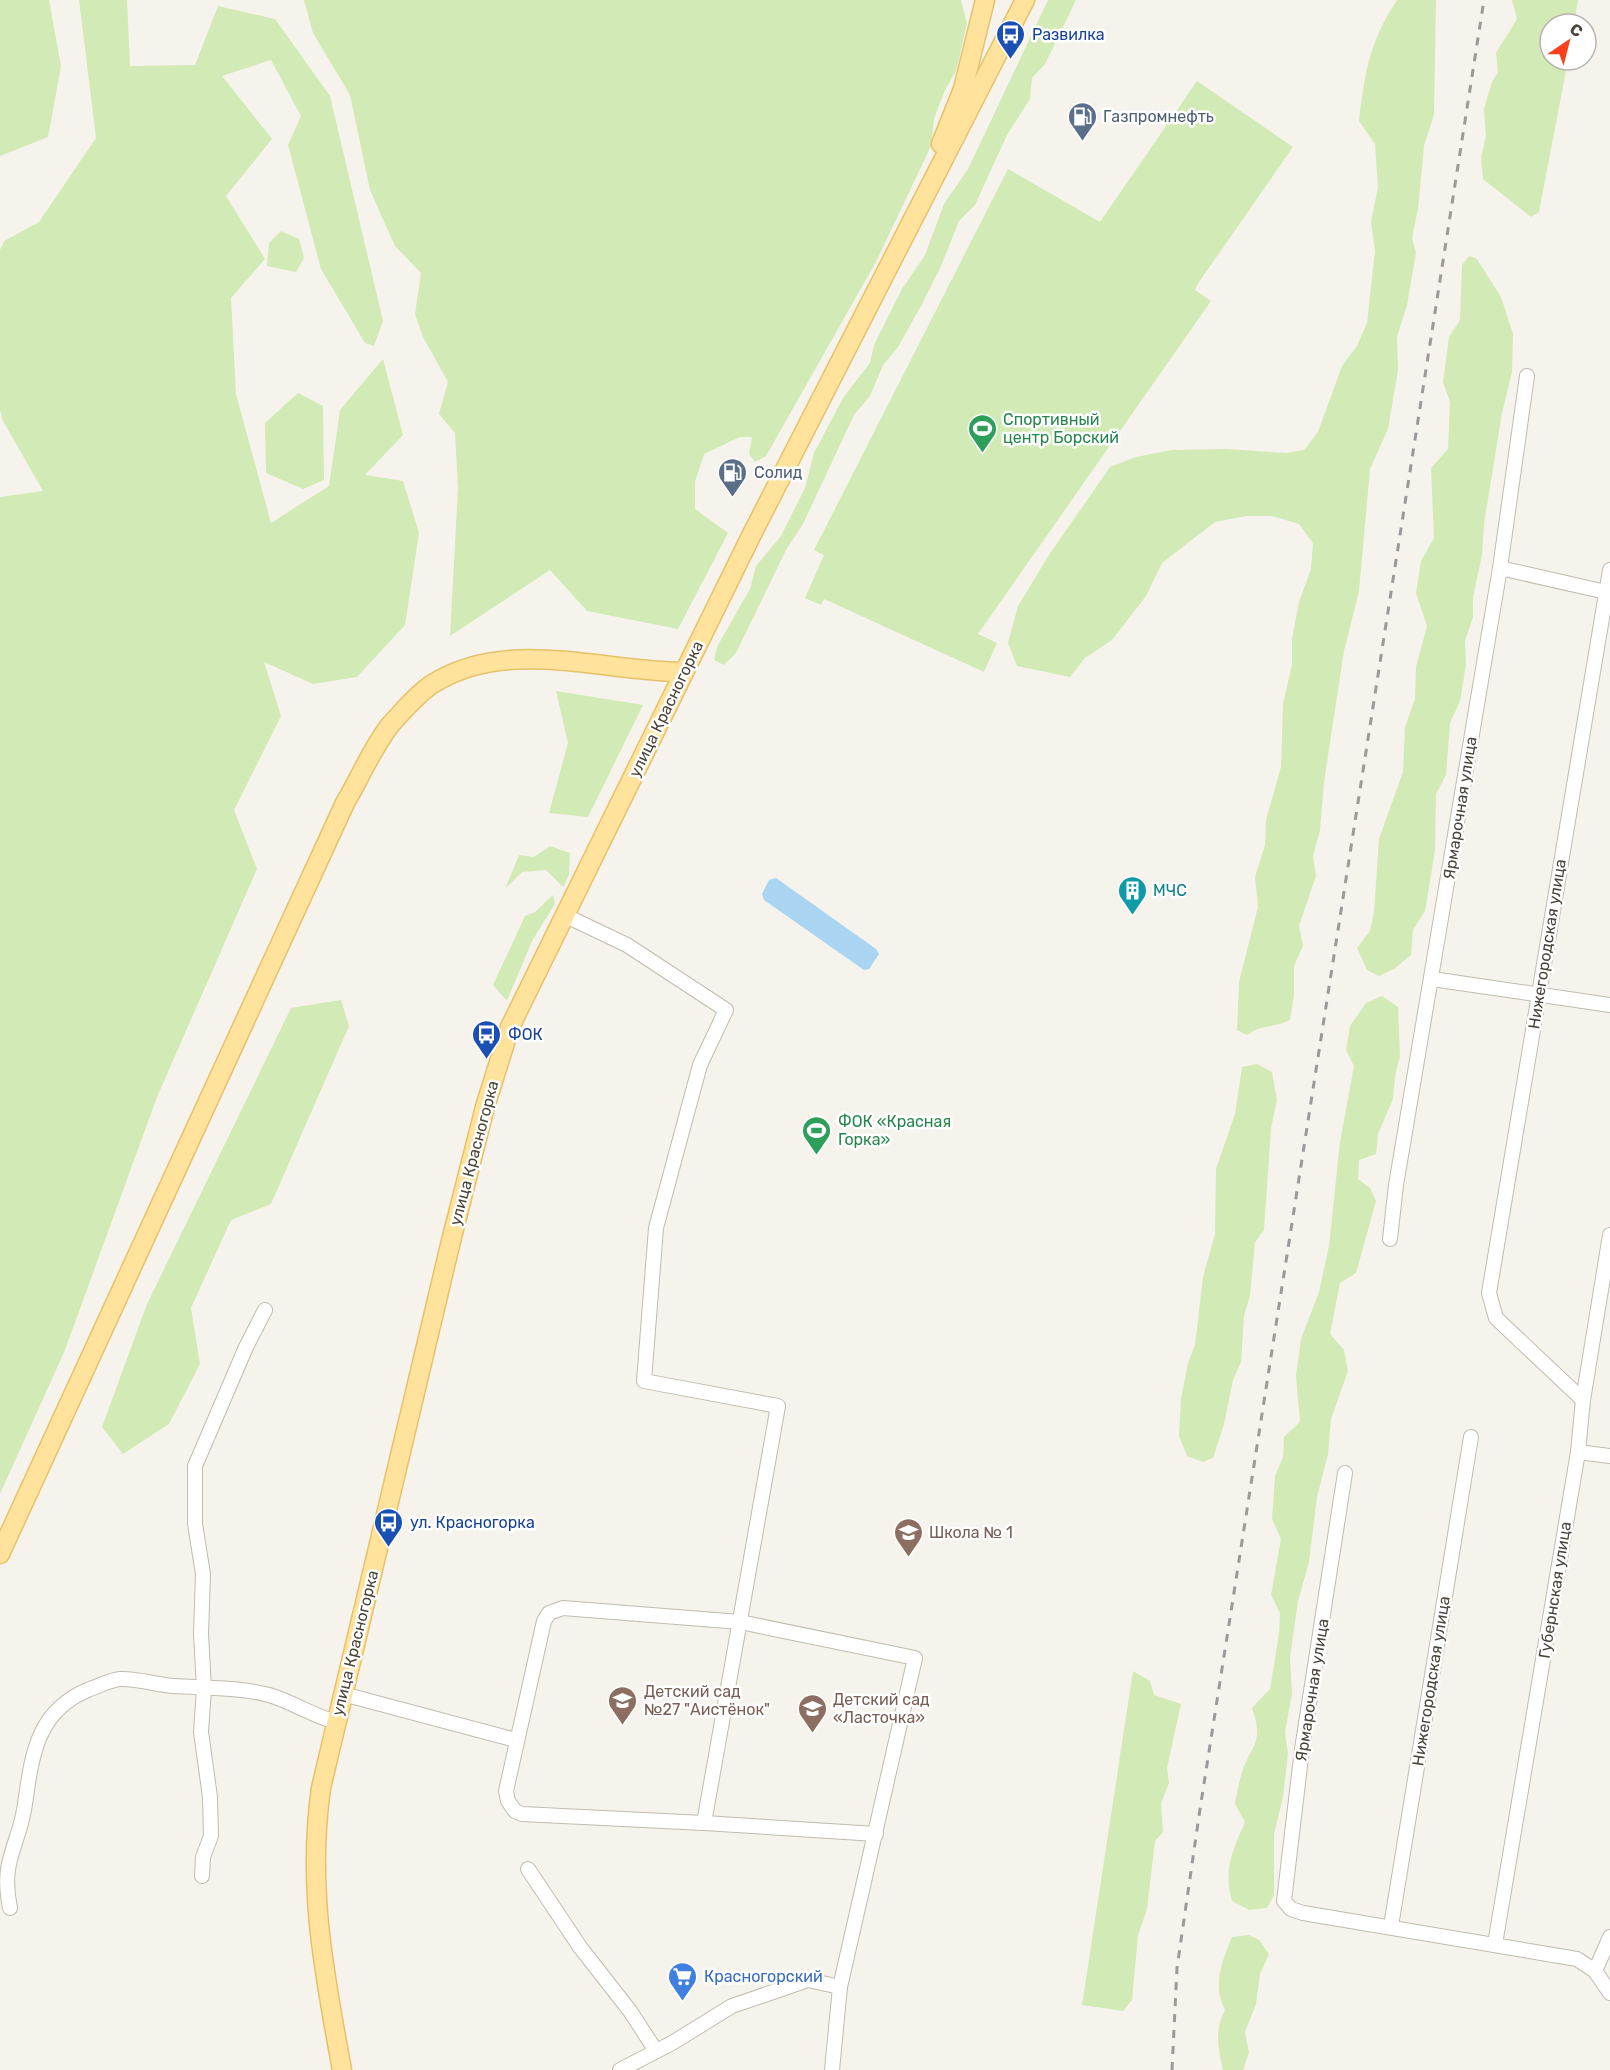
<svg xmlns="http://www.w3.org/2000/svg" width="1610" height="2070" font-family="Rubik,sans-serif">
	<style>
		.green { fill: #d2eab5 }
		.water { fill: #a9d4f2 }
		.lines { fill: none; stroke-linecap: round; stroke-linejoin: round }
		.minor-casing { stroke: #c2bbae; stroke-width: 16 }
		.major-casing { stroke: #e6c16a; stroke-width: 21 }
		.minor { stroke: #fff; stroke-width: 14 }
		.major { stroke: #ffe39c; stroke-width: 18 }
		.rail { stroke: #9a9a9a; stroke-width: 3; stroke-dasharray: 8 8; stroke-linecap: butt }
		.labels { text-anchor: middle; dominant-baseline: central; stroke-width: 5; stroke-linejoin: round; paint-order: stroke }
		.transit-label { font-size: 16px; fill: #164399; stroke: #fff; text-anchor: start }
		.service-label { font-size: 16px; fill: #4e5e75; stroke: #fff; text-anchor: start }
		.leisure-label { font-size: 16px; fill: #27864d; stroke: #fff; text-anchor: start }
		.street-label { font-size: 16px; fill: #4b4439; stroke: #fff }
		.culture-label { font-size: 16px; fill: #0d838f; stroke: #fff; text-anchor: start }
		.education-label { font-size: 16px; fill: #785e54; stroke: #fff; text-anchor: start }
		.shop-label { font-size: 16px; fill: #366cbe; stroke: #fff; text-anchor: start }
	</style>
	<rect width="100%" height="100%" fill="#f6f3ec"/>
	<g class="green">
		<path d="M0,0H49L61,66L48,137L0,156Z"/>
		<path d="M79,0H127L130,66L195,65L218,6L275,19L330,96L383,321L374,346L365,343L321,269L288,145L301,116L271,60L222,76L272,139L226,196L265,259L231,298L236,394L271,523L329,486L340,410L383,359L403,435L365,475L403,481L419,533L405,625L357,677L313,684L264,662L281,716L234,810L257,869L157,1097L65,1350L0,1494V497L43,491L3,421L0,410V250L4,241L39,222L96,138Z"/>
		<path d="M304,0H961L967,24L956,71L945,90L934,119L931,146L876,262L766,456L755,462L749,454L752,437H740L704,454L695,482V509L728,533L678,629L587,611L550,570L450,636L458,488L455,433L439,414L448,382L423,337L415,314L421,273L395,246L370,190L350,95L313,33Z"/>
		<path d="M1048,0H1076L1045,64L1032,78L1030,99L1007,135L975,205L959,221L941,266L921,306L898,347L883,365L870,396L854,415L803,524L786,550L736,653L724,665L714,660L717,647L750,589L756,566L781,536L805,488L814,453L843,398L870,363L874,345L902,289L925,255L944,204L968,169Z"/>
		<path d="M1397,0H1436L1434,114L1424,146L1418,209L1412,238L1416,253L1407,305L1397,337L1398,370L1388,429L1370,469L1359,591L1344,651L1324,782L1320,830L1313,856L1316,876L1299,926L1303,946L1294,966V995L1290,1020C1272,1029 1263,1023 1247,1035L1237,1030L1239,982L1258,907L1255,877L1265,845L1266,820L1281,767L1283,704L1292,664V639L1299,602L1311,569L1313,543L1299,524L1272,516H1246L1215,522L1162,563L1146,596L1112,640L1085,658L1070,677L1017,666L1008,643L1018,606L1049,555L1110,467L1136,457L1172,450L1226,449L1287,453L1304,450L1318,432L1342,366L1357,346L1367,323L1375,251L1371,222L1378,187L1375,144L1359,121C1365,71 1369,43 1397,0Z"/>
		<path d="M1512,0H1578L1574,24H1550V60H1568L1539,212L1531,217L1483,179L1481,157L1486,136L1484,109L1492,82L1498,72L1496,53L1517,19Z"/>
		<path d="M1197,81L1293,147L1197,285L1195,290L1211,301L978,634L997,643L984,672L824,599L821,605L805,598L824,555L814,550L1008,169L1100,222Z"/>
		<path d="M281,231L299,239L304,258L296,272L267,266L269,243Z"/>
		<path d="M1469,256L1476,258L1501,297L1513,334L1512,372L1502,413L1484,524L1482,555L1473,597V617L1465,641L1466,665L1460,701L1450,723L1446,775L1436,794L1435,850L1425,911L1413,930L1411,955L1394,969L1379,976L1367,970L1357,948L1370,931L1374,912L1379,839L1403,772L1405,727L1415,699L1416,667L1427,626L1416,593L1421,561L1434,538L1431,468L1448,449L1450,402L1443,382L1449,337L1460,320L1462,265Z"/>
		<path d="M298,393L323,406L324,480L303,489L266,473L265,423Z"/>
		<path d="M556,691L643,705L588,817L549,813L568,743Z"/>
		<path d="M550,846L570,853L569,875L563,887L546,870L522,872L505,889L519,855L534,857Z"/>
		<path d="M553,895L555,904L532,941L507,1001L493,985L525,916L535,912Z"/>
		<path d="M1382,996L1398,1007L1400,1056L1395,1076L1393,1099L1378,1134L1376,1154L1359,1160L1358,1179L1370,1188L1376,1201L1356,1273L1340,1283L1330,1334L1344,1350L1348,1371L1331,1419L1328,1454L1317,1497L1309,1562L1298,1601L1290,1657L1292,1693L1285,1732L1288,1754L1283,1797L1274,1834V1895L1267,1908L1249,1910L1232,1901C1223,1869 1233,1850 1245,1822L1235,1804C1237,1795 1238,1785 1241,1776C1250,1744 1265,1746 1252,1708L1270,1689L1279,1634L1280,1613L1271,1595L1281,1539L1272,1519L1275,1476L1283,1457L1284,1437L1300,1422L1296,1376L1301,1339L1319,1292L1329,1246L1340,1142L1354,1066L1346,1050L1350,1026L1366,1003Z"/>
		<path d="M341,1000L349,1026L271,1204L231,1220L191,1308L200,1364L169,1424L123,1454L102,1427L147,1304L291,1008Z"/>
		<path d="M1257,1064L1272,1072L1277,1100L1271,1128L1264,1230L1255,1242L1250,1295L1244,1316L1241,1362L1233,1380L1224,1424L1213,1458L1203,1462L1187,1456L1179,1436L1181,1399L1188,1363L1195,1345L1203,1277L1215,1234L1216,1169L1235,1114L1242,1067Z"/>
		<path d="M1133,1671L1150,1681L1154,1695L1181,1704L1167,1768L1169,1783L1161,1803L1163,1832L1155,1841L1147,1909L1138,1935L1132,2000L1123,2011L1082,2005Z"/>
		<path d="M1249,1935L1259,1940L1269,1954L1260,1974L1256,2004L1245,2032L1249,2053L1243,2070H1223C1218,2048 1214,2031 1225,2010C1212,1985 1222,1961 1232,1937Z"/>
	</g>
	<path class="water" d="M776,878L876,949L879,954L869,969L864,970L764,900L762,894L769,880Z"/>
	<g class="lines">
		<defs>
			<g id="minor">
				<path d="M1500,568L1606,592"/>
				<path d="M564,915L627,945L726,1010L700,1065L656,1228L644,1381L778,1406L704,1823L876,1834"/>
				<path d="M1432,979L1610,1005"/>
				<path d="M1390,1239L1396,1185L1500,568L1527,376"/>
				<path d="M1583,1400L1496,1318L1489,1293L1610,570"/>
				<path d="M1578,1452L1610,1456"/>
				<path d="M1345,1473L1302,1749L1284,1901L1291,1909L1303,1913L1577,1959L1595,1971L1610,1993"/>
				<path d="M343,1694L516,1740"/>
				<path d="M704,1823L522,1814L515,1811L508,1801L506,1791L544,1621L549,1613L563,1608L740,1622L915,1658L840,1987L832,2070"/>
				<path d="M528,1869L580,1947L630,2011L656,2051"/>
				<path d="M202,1876L203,1857L211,1836L210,1797L201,1732L204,1688L201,1634L203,1574L195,1524V1466L246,1347L265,1310"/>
				<path d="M10,1908C0,1859 19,1847 25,1804C32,1754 37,1710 90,1689C99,1686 110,1680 120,1679C137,1678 157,1685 174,1686C205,1688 239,1687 269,1695C293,1702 313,1716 336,1722"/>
				<path d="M1391,1926L1471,1437"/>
				<path d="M1495,1944L1578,1452L1583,1400L1610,1235"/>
				<path d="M1595,1971L1610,1937"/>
				<path d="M620,2070L672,2043L732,2006L808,1980L840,1987"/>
			</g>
			<g id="major">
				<path d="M941,144L963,89L985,0"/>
				<path d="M0,1554L345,803C360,778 373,746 391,724C403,711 419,692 434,683C509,637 603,672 684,672"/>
				<path d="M342,2070C324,1972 307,1887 321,1788L451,1241L485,1107L510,1027L751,536L1025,0"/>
			</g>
		</defs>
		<use href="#minor" class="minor-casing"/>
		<use href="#major" class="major-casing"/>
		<use href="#minor" class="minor"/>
		<use href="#major" class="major"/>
		<path class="rail" d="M1172,2070L1177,1968L1200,1809L1484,0"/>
	</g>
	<defs>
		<symbol id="bus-pin" viewBox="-11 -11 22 30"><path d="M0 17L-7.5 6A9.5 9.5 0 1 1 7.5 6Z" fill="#1a4fb4" stroke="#fff"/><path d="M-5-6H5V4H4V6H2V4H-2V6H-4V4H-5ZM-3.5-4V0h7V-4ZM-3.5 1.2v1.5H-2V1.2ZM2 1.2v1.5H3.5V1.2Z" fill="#fff"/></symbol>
		<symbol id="fuel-pin" viewBox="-11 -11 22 30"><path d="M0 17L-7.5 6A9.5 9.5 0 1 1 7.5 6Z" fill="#5c6f8a" stroke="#fff"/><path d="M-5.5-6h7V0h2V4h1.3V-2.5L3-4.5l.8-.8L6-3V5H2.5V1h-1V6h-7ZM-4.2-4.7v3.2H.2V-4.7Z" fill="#fff"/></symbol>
		<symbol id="stadium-pin" viewBox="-11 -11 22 30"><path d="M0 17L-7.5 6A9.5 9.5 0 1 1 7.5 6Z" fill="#2e9e5b" stroke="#fff"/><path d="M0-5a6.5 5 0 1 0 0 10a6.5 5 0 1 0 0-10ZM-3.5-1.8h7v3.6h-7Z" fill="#fff"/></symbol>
		<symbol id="building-pin" viewBox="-11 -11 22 30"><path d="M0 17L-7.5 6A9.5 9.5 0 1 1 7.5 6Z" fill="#0f9aa8" stroke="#fff"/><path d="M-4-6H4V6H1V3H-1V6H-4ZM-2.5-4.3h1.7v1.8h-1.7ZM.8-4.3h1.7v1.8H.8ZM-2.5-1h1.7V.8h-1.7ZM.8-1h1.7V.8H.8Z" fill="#fff"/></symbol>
		<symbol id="school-pin" viewBox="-11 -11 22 30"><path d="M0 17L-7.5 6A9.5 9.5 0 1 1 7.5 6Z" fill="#8d6e63" stroke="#fff"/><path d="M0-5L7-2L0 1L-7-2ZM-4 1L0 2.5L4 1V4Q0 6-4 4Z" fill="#fff"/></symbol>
		<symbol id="supermarket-pin" viewBox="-11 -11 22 30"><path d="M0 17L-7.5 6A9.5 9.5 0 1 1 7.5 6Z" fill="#3f7fe0" stroke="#fff"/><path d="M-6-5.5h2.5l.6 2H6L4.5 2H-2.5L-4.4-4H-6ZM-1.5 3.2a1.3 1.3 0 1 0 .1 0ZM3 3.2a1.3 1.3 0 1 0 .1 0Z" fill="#fff"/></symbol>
	</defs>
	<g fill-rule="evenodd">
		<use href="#bus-pin" x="994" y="18" width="33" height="45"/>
		<use href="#fuel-pin" x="1066" y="100" width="33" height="45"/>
		<use href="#stadium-pin" x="966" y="412" width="33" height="45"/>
		<use href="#fuel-pin" x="716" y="456" width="33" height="45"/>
		<use href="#building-pin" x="1116" y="874" width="33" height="45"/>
		<use href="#bus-pin" x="470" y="1018" width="33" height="45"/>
		<use href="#stadium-pin" x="800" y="1114" width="33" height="45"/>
		<use href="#bus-pin" x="372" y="1506" width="33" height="45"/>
		<use href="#school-pin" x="892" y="1516" width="33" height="45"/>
		<use href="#school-pin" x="606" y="1684" width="33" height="45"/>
		<use href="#school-pin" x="796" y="1692" width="33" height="45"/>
		<use href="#supermarket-pin" x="666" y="1960" width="33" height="45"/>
	</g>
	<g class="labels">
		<g class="transit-label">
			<text x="1032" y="34">Развилка</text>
			<text x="508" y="1034">ФОК</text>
			<text x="410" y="1522">ул. Красногорка</text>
		</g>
		<g class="service-label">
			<text x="1103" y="116">Газпромнефть</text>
			<text x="754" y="472">Солид</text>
		</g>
		<g class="leisure-label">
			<text x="1003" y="419">Спортивный<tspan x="1003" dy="18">центр Борский</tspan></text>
			<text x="838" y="1121">ФОК «Красная<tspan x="838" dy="18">Горка»</tspan></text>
		</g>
		<g class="street-label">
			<text transform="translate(666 709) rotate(-64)">улица Красногорка</text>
			<text transform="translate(1460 808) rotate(-81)">Ярмарочная улица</text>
			<text transform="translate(1547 944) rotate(-81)">Нижегородская улица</text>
			<text transform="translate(474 1153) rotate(-75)">улица Красногорка</text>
			<text transform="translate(1555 1590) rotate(-81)">Губернская улица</text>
			<text transform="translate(355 1643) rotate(-76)">улица Красногорка</text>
			<text transform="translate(1431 1681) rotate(-81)">Нижегородская улица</text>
			<text transform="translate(1312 1690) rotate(-81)">Ярмарочная улица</text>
		</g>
		<g class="culture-label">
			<text x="1153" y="890">МЧС</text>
		</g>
		<g class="education-label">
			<text x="929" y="1532">Школа № 1</text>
			<text x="644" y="1691">Детский сад<tspan x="644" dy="18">№27 "Аистёнок"</tspan></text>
			<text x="833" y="1699">Детский сад<tspan x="833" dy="18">«Ласточка»</tspan></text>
		</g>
		<g class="shop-label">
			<text x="704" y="1976">Красногорский</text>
		</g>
	</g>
	<g transform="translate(1568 42) rotate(35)"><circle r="28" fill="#ffffff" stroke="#b7b4b0" stroke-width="1.5"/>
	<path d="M0-4.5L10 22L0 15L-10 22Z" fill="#fc3f1d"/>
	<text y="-9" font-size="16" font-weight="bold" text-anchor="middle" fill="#4b4439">С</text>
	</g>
</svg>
